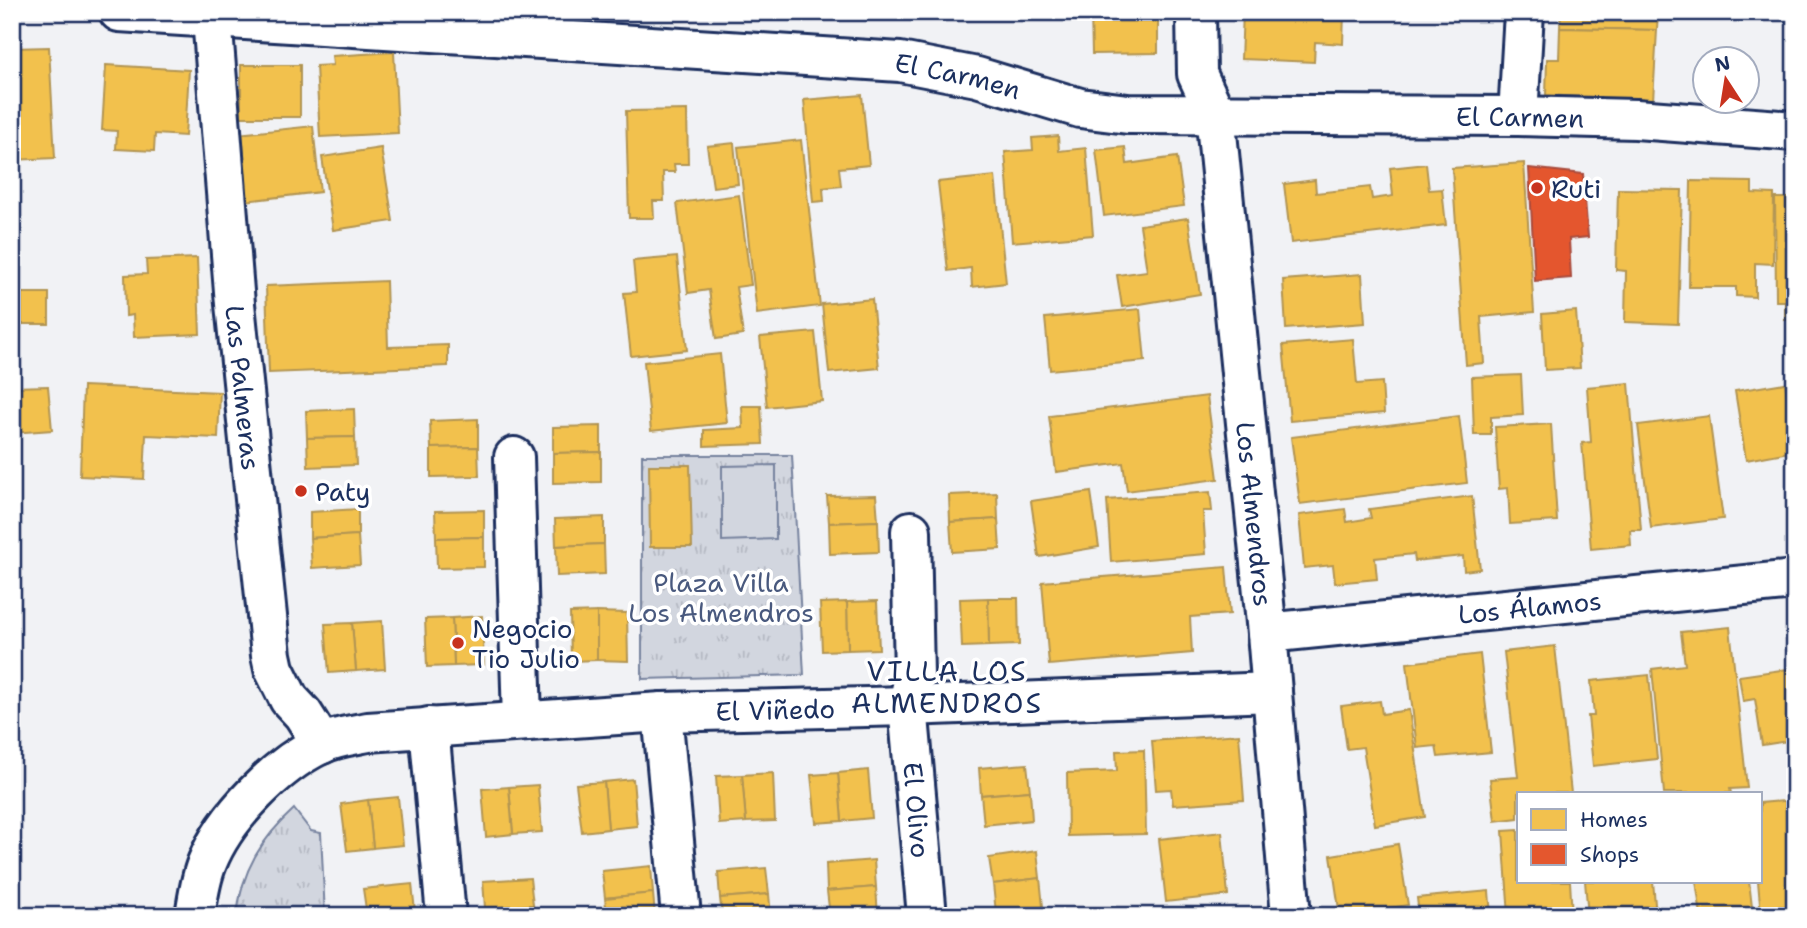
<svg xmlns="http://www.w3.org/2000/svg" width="1807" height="928" font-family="'Shantell Sans',sans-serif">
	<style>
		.grass { fill: url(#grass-tufts); stroke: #76829e; stroke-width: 2 }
		.pitch { fill: #d2d6df; stroke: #76829e; stroke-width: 2 }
		.homes { fill: #f2c14e; stroke: #b29553; stroke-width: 2 }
		.shops { fill: #e4572e; stroke: #a84b3c; stroke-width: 2 }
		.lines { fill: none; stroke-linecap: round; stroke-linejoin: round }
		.minor-casing { stroke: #1b2f5e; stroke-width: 44 }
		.minor { stroke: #fff; stroke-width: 38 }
		.poi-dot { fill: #c8321e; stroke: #fff; stroke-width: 2.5 }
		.labels { text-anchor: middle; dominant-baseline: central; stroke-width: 7; stroke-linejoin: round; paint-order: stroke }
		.street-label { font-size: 26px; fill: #1b2f5e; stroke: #fff }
		.poi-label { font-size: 26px; fill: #1b2f5e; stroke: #fff; text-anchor: start }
		.park-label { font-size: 26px; fill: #49597e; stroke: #fff }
		.neighbourhood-label { font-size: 28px; letter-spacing: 2px; fill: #1b2f5e; stroke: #fff }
	</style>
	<defs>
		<pattern id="grass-tufts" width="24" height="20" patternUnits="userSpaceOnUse" patternTransform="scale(1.75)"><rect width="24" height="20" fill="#d2d6df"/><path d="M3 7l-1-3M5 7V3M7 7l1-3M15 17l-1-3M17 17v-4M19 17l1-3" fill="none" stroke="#b4b8c2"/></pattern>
	</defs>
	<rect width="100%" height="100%" fill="#f1f2f5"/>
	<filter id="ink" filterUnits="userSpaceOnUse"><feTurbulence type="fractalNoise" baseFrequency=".0143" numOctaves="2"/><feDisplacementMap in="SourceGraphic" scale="14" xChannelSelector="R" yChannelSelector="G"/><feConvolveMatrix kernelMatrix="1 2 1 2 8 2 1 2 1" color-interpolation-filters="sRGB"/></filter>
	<g filter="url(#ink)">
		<g class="grass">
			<path d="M642,455H792L804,675L642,679Z"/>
			<path d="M294,809L311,831L321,833L325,916H237C241,871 262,838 294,809Z"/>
		</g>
		<path class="pitch" d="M776,465V539L722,541V466Z"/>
		<g class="homes">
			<rect x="953" y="12" width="92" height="2"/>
			<path d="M1091,12H1158V53L1092,54Z"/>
			<path d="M1243,12H1344L1343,44L1315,42L1314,62L1241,59Z"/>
			<path d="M1561,12H1658L1657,30L1560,28Z"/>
			<path d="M1560,28L1657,30L1653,101L1546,95L1547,59H1559Z"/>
			<path d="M49,47L55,158L12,160V48Z"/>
			<path d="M394,52L398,133L320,137L316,66L333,65L332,56Z"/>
			<path d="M106,65L189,70L185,136L155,134L154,151L116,149L117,131L102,130Z"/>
			<rect x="241" y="65" width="59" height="52"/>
			<path d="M862,95L869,165L839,168L841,186L823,188L824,201L813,202L804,100Z"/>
			<path d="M687,110L688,164H674L675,172H663L664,201H653L654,218H629L626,111Z"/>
			<path d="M313,126L320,192L245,201L238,134Z"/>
			<path d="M1058,136L1059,151L1086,148L1093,235L1012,242L1005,152L1033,150L1032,138Z"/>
			<path d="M801,140L820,306L757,314L738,147Z"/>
			<path d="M734,143L738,184L713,187L707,146Z"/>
			<path d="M1125,147L1127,164L1177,157L1184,206L1104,216L1096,150Z"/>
			<path d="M381,148L393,221L333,230L322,157Z"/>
			<path d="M1524,163L1534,312L1481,317L1484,363L1466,365L1452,168Z"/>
			<path d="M1426,164L1429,190L1442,189L1446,225L1291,243L1284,184L1315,180L1316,193L1370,187L1372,199L1393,196L1390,168Z"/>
			<path d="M995,176L1006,283L972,287L971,268L948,271L938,182Z"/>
			<path d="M1691,181L1752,182V193L1774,194L1773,264L1755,263V297L1736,296V287H1689Z"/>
			<path d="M1618,189L1682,190L1678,324L1625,322L1626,271L1616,270Z"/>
			<path d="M739,195L751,285L736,287L743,335L716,339L709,290L688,293L677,203Z"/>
			<path d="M1775,198H1795V320H1785V301H1776Z"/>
			<path d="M1188,218L1200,294L1122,307L1117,275L1147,271L1140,225Z"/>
			<path d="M677,257L687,350L631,356L624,293L636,292L633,261Z"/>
			<path d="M197,258L200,334L134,337L133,315L126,316L125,275L147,274L146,260Z"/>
			<path d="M1362,274L1365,323L1286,329L1283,280Z"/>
			<path d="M386,281L388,347L448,345V366L269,373L266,286Z"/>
			<path d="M12,293H49V324H16V349H12Z"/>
			<path d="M872,299L879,368L829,373L822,304Z"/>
			<path d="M1140,309L1145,361L1050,370L1045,318Z"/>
			<path d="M1576,311L1580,368L1545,370L1542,314Z"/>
			<path d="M815,332L822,401L767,407L760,337Z"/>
			<path d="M1353,339L1357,384L1382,382L1384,413L1290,421L1283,345Z"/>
			<path d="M720,354L727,423L651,431L644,362Z"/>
			<path d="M1521,375L1523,415L1491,417V435H1474L1472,377Z"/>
			<path d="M1629,383L1641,530H1630L1631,545L1591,549L1582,443L1591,442L1587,387Z"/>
			<path d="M1785,383L1795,451L1746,460L1735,391Z"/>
			<path d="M48,386L52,430L12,433V387Z"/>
			<path d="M83,386L220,392L218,438L146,435L144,479L80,476Z"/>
			<path d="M1207,396L1218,479L1127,491L1123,463L1056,472L1049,416Z"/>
			<path d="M742,406H761L763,444L704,446V430L743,428Z"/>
			<path d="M354,409L355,437L307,438L306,411Z"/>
			<path d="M1459,416L1467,483L1300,504L1291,437Z"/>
			<path d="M1709,416L1723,519L1651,528L1638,425Z"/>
			<path d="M478,419V447L431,448L430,421Z"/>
			<path d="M1551,424L1557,521L1510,524L1508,488L1499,489L1495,427Z"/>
			<path d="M601,426V452L553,453V427Z"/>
			<path d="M355,437L356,465L308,467L307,438Z"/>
			<path d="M478,447L479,476L431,477V448Z"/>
			<path d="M601,452V482L553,483V453Z"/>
			<path d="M649,465H690L692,547H650Z"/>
			<path d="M1091,492L1099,547L1039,557L1031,501Z"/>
			<path d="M1210,492L1212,511H1203L1206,554L1111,562L1107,500Z"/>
			<path d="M997,493L998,519L950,522L949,495Z"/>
			<path d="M876,495L878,521L829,523L827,496Z"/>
			<path d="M1472,496L1480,569L1464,571L1463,556L1415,561L1414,554L1375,558L1377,579L1335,583L1333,565L1304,568L1299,515L1345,509L1347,522L1371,518L1369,509Z"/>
			<path d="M358,509V535L310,538V512Z"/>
			<path d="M484,510V537L436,538L435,511Z"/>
			<path d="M604,517V544L556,546L555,519Z"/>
			<path d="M998,519L1000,549L952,552L950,522Z"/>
			<path d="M878,521L879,552L830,554L829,523Z"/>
			<path d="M358,535L360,565L312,568L310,538Z"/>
			<path d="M484,537V567L437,568L436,538Z"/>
			<path d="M604,544L605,574L557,576L556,546Z"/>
			<path d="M1226,567L1230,614L1190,617L1192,653L1049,665L1042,582Z"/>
			<path d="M988,598H1018L1019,645L989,646Z"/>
			<path d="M988,598L989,646L962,647L960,599Z"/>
			<path d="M877,601L879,649L848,650L847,602Z"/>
			<path d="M847,602L848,650L822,651L820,603Z"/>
			<path d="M597,612L627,613L628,661L597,660Z"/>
			<path d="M597,612V660L571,661L570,613Z"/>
			<path d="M482,616L484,665L454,666L452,618Z"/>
			<path d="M452,618L454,666L427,667L425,619Z"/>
			<path d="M382,621L385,669L356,671L352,623Z"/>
			<path d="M352,623L356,671L329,673L325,624Z"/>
			<path d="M1730,627L1747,788L1730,789L1731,793H1664L1652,669L1685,665L1681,632Z"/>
			<path d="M1555,646L1571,793H1518V818L1495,821L1490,779L1518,777L1504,652Z"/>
			<path d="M1480,654L1491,752L1438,757L1436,746L1417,748L1407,663Z"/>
			<path d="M1795,668V740L1762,745L1755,699L1743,701L1739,676Z"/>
			<path d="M1649,675L1657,759L1593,766L1588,716H1594L1591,681Z"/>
			<path d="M1380,701L1382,714L1409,710L1425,817L1375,825L1363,747L1347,749L1341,706Z"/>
			<path d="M1239,734L1244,800L1173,805L1171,789L1156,790L1152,741Z"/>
			<path d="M1144,750L1146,834L1068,836L1067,773L1117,771L1116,751Z"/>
			<path d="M1027,764L1030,791L981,795L979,768Z"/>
			<path d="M868,770L872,818L842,821L838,773Z"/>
			<path d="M773,773L775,821L746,822L742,775Z"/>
			<path d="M838,773L842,821L816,823L811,775Z"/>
			<path d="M742,775L746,822L719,824L716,776Z"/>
			<path d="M633,779L637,826L608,829L604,782Z"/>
			<path d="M604,782L608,829L582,832L576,784Z"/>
			<path d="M538,785L542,832L513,834L509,787Z"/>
			<path d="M509,787L513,834L486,837L482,789Z"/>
			<path d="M1030,791L1032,820L984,825L981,795Z"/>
			<path d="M398,797L403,845L373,848L368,800Z"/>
			<path d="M368,800L373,848L347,851L341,804Z"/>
			<path d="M1795,800V916H1761L1758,881H1760V803Z"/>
			<path d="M1518,830V881H1570L1572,916H1509L1503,831Z"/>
			<path d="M1222,832L1228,895L1166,902L1159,839Z"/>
			<path d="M1398,844L1408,905L1340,916L1331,855Z"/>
			<path d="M1037,851L1040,878L993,884L989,858Z"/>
			<path d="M874,860L876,887L827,891L826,864Z"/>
			<path d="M651,866L653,893L605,898L602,871Z"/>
			<path d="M766,868L769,894L720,898L718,872Z"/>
			<path d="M530,878L533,905L485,908L483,881Z"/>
			<path d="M1040,878L1043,907L996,913L993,884Z"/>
			<path d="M1585,881H1653L1656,916H1588Z"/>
			<path d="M1696,881H1749L1753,916H1701Z"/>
			<path d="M412,884L415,911L367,916L363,889Z"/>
			<path d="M876,887L878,916H830L827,891Z"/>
			<path d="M1489,891L1491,916H1419L1417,898Z"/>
			<path d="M653,893L655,916H607L605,898Z"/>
			<path d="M769,894L771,916H722L720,898Z"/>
			<path d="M533,905V916H485V908Z"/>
			<path d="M415,911V916H369Z"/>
		</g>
		<path class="shops" d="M1529,168L1583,174L1588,237L1569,239L1571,278L1535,281Z"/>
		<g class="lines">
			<defs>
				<g id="minor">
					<path id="s1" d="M119,12L900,62L977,77L1080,108L1128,114L1518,116L1636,119L1795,131"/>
					<path id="s2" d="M1196,12L1197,74L1215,113L1267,633L1291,916"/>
					<path id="s3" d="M212,18L235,304L271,655L274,669L289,699L303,714L322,744"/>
					<path d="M1518,116L1524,12"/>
					<path d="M514,457L522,720"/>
					<path id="s4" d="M911,531L914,676L908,706L927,916"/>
					<path id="s5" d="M1267,633L1795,580"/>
					<path d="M662,712L681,916"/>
					<path d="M429,727L446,916"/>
					<path id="s6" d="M195,916C198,898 200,880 207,863C225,817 277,765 321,744C336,737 353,735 368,732L662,712L908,706L1272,692"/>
				</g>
			</defs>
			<use href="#minor" class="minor-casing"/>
			<use href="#minor" class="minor"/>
		</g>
	</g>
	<g class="poi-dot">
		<circle cx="1537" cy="188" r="7"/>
		<circle cx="301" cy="491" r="7"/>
		<circle cx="458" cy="643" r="7"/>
	</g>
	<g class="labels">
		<g class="street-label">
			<text stroke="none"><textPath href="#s1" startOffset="842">El Carmen</textPath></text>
			<text stroke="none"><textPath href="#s1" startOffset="1409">El Carmen</textPath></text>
			<text stroke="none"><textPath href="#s3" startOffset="371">Las Palmeras</textPath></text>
			<text stroke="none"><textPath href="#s2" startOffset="508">Los Almendros</textPath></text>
			<text stroke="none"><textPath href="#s5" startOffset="264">Los Álamos</textPath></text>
			<text stroke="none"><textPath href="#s6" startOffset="679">El Viñedo</textPath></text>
			<text stroke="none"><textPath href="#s4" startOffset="280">El Olivo</textPath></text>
		</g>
		<g class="poi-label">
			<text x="1551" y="188">Ruti</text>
			<text x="315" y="491">Paty</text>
			<text x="472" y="628">Negocio<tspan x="472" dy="30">Tio Julio</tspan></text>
		</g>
		<g class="park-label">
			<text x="721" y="582">Plaza Villa<tspan x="721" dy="30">Los Almendros</tspan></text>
		</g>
		<g class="neighbourhood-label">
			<text x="947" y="671">VILLA LOS<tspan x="947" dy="32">ALMENDROS</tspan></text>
		</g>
	</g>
	<rect width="1807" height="928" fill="none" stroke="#fff" stroke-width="42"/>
	<rect x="21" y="21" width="1765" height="886" fill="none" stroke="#1b2f5e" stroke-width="2.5" filter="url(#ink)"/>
	<rect x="1517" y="792" width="245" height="91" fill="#ffffff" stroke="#a4acbf" stroke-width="2"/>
	<rect x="1531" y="809" width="35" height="21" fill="#f2c14e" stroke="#a4acbf" stroke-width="2"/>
	<text x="1580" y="827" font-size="21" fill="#1b2f5e">Homes</text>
	<rect x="1531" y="844" width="35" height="21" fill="#e4572e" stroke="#a4acbf" stroke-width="2"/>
	<text x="1580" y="862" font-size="21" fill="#1b2f5e">Shops</text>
	<g transform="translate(1726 80) rotate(348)"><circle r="33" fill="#ffffff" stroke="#a4acbf" stroke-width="2"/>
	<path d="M0-5L12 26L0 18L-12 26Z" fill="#c8321e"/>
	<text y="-10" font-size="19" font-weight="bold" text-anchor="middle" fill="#1b2f5e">N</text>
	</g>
</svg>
